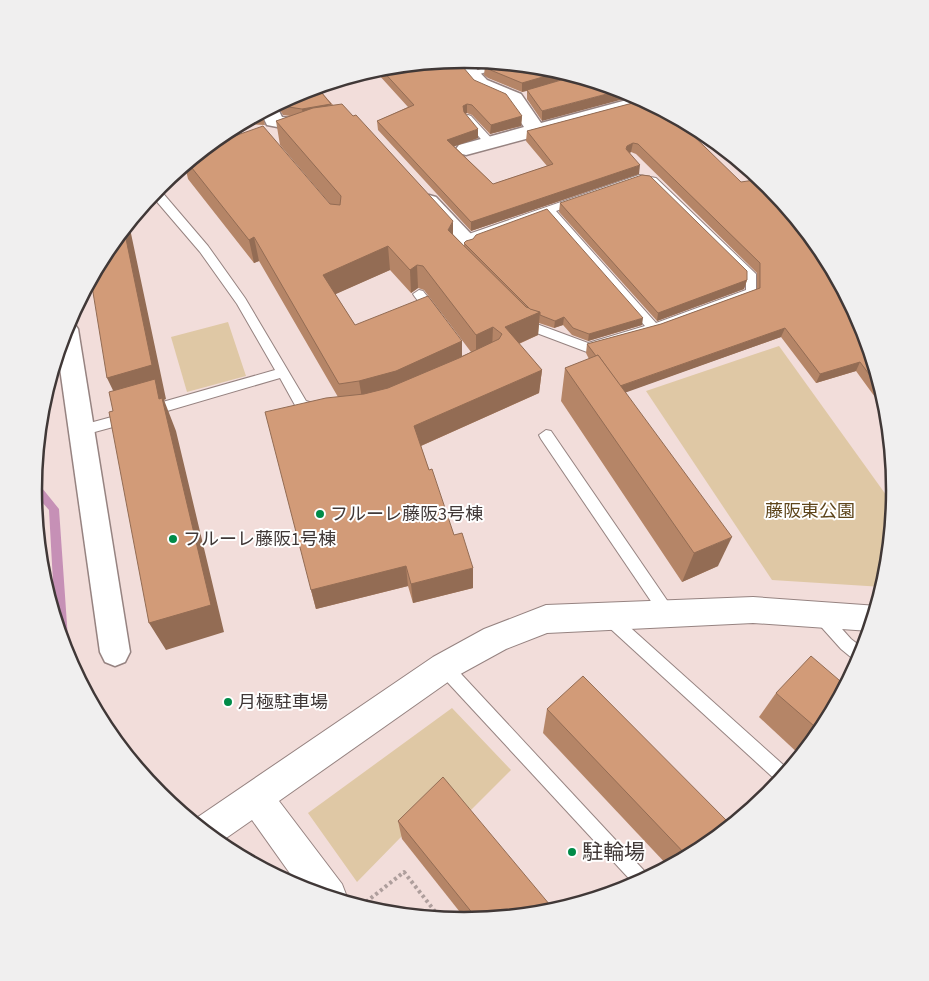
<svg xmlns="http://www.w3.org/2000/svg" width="929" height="981" font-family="'Source Sans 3','Noto Sans JP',sans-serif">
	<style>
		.green { fill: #dfc8a5 }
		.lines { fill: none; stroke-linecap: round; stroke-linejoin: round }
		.stream { fill: #c690b6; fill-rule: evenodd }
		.lane-casing { stroke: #968381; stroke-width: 2 }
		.street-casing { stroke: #968381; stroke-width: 3 }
		.secondary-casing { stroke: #968381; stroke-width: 2 }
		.path { stroke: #ae9e9c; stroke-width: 4; stroke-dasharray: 3 3; stroke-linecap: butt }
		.lane { fill: #fff; fill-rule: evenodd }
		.street { fill: #fff; fill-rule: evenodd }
		.secondary { fill: #fff; fill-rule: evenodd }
		.wall { fill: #b58567; fill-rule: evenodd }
		.shaded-wall { fill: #936c54 }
		.building { fill: #d29b78; stroke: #936c54 }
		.poi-dot { fill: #008b48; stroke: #fff; stroke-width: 2 }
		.labels { text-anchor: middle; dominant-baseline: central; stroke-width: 4; stroke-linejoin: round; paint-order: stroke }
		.park-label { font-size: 18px; fill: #5e451b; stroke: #fff }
		.poi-label { font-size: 18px; fill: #403837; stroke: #fff; text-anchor: start }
		.near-poi-label { font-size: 21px; fill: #403837; stroke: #fff; text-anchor: start }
		.rim { fill: none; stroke: #403837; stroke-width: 2.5 }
	</style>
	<rect width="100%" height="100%" fill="#f2ddda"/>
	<g class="green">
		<path d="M228,322L246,376L187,392L171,337Z"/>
		<path d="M779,346L894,506L887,575L883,587L772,580L646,391Z"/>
		<path d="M452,708L511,770L468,813L446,791L357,882L308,813Z"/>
	</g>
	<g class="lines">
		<path class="stream" d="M35,482L38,483L59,509L68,639L66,643L63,644L55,618L49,510L34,493Z"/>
		<defs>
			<g id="lane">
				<path d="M499,63L510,64L471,77L466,74Z"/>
				<path d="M468,115L471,116L493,140V144H485L465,120V116Z"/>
				<path d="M639,175L656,178L756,274V295L658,331L587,352L526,329L450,252L460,237ZM640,181L649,183L746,278V290L656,323L556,211ZM547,214L645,326L588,343L534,323L462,251L468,243Z"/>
				<path d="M157,190L161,191L208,246L245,298L306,401L323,406L324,410L323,414L318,415L296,407L280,378L150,416L145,415L144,411L145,407L275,370L237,304L200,252L152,196Z"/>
				<path d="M419,290L423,291L438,310L440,313L438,316H430L415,297L413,294Z"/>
				<path d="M130,412L136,417L135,421L80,436L73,431L75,427Z"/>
				<path d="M546,430L551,431L673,609L676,614L673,619L668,621L663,619L541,439L539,435Z"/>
				<path d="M820,608L825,610L851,639L864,649L858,663L841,649L815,620L812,615L815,610Z"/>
				<path d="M608,610L613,612L789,770L779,783L603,622L600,617L603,612Z"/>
				<path d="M444,660L450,662L650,877L635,885L438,672L436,667L438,662Z"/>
			</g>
			<g id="street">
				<path d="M468,60L487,80L521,94L541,123L638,97L653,105L466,155L459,153L456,149L459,145L524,127L507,102L475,88L450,61Z"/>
				<path d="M276,105L282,117C294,119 307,118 319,121L321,125L319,129L303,132L267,125L261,113Z"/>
				<path d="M429,195L436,197L472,235L475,240L472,245L464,247L456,245L422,207L419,202L422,197Z"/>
				<path d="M69,322L74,323L78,329L130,652L125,662L115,666L105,662L100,652L58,354Z"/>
			</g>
			<path id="secondary" d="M753,597L878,606L870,631L753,623L547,633L506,649L455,677L279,801L342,884L347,897L345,902L301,889L252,820L219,843L192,821L433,657L484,629L546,605Z"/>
		</defs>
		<use href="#lane" class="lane-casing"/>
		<use href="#street" class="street-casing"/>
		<use href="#secondary" class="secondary-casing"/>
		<path class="path" d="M366,902L404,872L441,919"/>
		<use href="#lane" class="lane"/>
		<use href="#street" class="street"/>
		<use href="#secondary" class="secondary"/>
	</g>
	<g class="wall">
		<path d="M470,60L549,68L542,121L527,99V91L522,92L488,78L484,75L485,66L478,68Z"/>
		<path d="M381,68L474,80L522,116L521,126L490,134L472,115L467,113L465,114L478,138L454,146L493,184L547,166L526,141L527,131L644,100L863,326L887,407L888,415L856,371L816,383L781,337L625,392L718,566L682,582L561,401L565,368L589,359L586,353L587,344L661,324L757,289V273L636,154L631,152L630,153L639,174L471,231L378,130L377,121L408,107L378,74L321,92L464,246V243L642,325L588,341L572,335L563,325L554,328L539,323L538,335L519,344L542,370L539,393L421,446L429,470L473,588L413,603L408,586L316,609L311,590L338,397L259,261L254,263L188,179L185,166L209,145L331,205L280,145L276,121L290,116L283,115L277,105L300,92ZM390,270L411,293L418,288L424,290L471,352L462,356V341L355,325L335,294Z"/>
		<path d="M262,113L265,125L242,124Z"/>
		<path d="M560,203L747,280L744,289L657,321L559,212Z"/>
		<path d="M776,693L822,730L801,756L759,717Z"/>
		<path d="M547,709L704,849L669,867L543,733Z"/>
		<path d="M398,821L548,913L467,921L402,839Z"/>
	</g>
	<g class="shaded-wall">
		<path d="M478,61L494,63L478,68Z"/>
		<path d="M377,69L378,74L315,94L314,88Z"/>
		<path d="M560,72L575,76L522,92V83Z"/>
		<path d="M622,90L630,93L635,96L542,121V111Z"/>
		<path d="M331,104L303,118L302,109Z"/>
		<path d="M467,104V113L463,115V106Z"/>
		<path d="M522,116L521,126L490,134L491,125Z"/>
		<path d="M478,129V138L447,149V140Z"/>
		<path d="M633,143L631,152L625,155L627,146Z"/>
		<path d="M640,165L639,174L471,231V222Z"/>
		<path d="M453,221V244L448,230Z"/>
		<path d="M129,224L166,399L164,400L176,431L224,632L166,650L149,623L123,411L107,378L124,229Z"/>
		<path d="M254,237L259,261L254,263L249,240Z"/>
		<path d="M388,246L390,270L327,298L323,275Z"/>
		<path d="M417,265L418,288L411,293L410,270Z"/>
		<path d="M747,280L744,289L657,321L658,313Z"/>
		<path d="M540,312L538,335L504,350L505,327Z"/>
		<path d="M564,317L563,325L554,328L555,321Z"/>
		<path d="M643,318L642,325L588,341L589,334Z"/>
		<path d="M493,327L492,350L476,358V335Z"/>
		<path d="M785,328L781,337L616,396L618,387Z"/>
		<path d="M462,341V364L363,404L359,381Z"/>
		<path d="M860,362L856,371L816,383L820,374Z"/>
		<path d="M542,370L539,393L416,448L414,426Z"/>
		<path d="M732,537L718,566L682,582L694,553Z"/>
		<path d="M406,566L408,586L316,609L311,590Z"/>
		<path d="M473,568V588L413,603L411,584Z"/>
	</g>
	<g class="building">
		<path d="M457,60L474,80L506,94L522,116L491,125L472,105L467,104L463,106L464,112L478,129L447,140L493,184L553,164L527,131L644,100L672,115L741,182L761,179L769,186L823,251L863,326L883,393L860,362L820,374L785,328L620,386L598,355L596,356L587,344L661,324L760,288V263L638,144L633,143L627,146L626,149L640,165L471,222L377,121L414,105L380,68Z"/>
		<path d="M493,63L549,68L560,72L522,83L488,69L485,65Z"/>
		<path d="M575,76L622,90L542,111L527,90Z"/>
		<path d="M317,87L331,104L302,109L282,106L280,103L300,92Z"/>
		<path d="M342,104L353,116L356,115L453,221L448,230L526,307L540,312L505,327L542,370L414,426L429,470L432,469L454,535L462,533L473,568L411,584L406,566L311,590L265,412L326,398L364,394L388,388L459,358L499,339L502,334L493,327L476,335L423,266L417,265L410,270L388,246L323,275L355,325L428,296L462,341L396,371L359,381L339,384L254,237L249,240L188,163L209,145L263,126L330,204L340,205L341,196L276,121L313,108Z"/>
		<path d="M642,175L650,176L747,271V280L658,313L560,203Z"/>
		<path d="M547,209L643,318L589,334L573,328L564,317L555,321L540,315V312L530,309L464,243L466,241L473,239L476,235Z"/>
		<path d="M124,229L152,365L107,378L91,280L107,251Z"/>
		<path d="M598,355L732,537L694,553L565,368Z"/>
		<path d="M155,379L159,399L162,398L211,605L149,623L109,412L113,411L109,392Z"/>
		<path d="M811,656L846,686L821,732L776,693Z"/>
		<path d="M583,676L732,826L704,849L688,857L547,709Z"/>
		<path d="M443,777L555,911L548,913L478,920L398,821Z"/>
	</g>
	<g class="poi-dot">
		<circle cx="320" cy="514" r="5"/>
		<circle cx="173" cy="539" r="5"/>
		<circle cx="228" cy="702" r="5"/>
		<circle cx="572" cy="852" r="5"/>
	</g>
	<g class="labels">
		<g class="park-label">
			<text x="810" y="511">藤阪東公園</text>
		</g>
		<g class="poi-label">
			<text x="330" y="514">フルーレ藤阪3号棟</text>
			<text x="183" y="539">フルーレ藤阪1号棟</text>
			<text x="238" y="702">月極駐車場</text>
		</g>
		<g class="near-poi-label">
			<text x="582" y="852">駐輪場</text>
		</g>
	</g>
	<path d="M0 0H929V981H0ZM42 490a422 422 0 1 1 844 0a422 422 0 1 1-844 0Z" fill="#f0efef" fill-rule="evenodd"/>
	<path class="rim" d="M42 490a422 422 0 1 1 844 0a422 422 0 1 1-844 0Z"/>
</svg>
